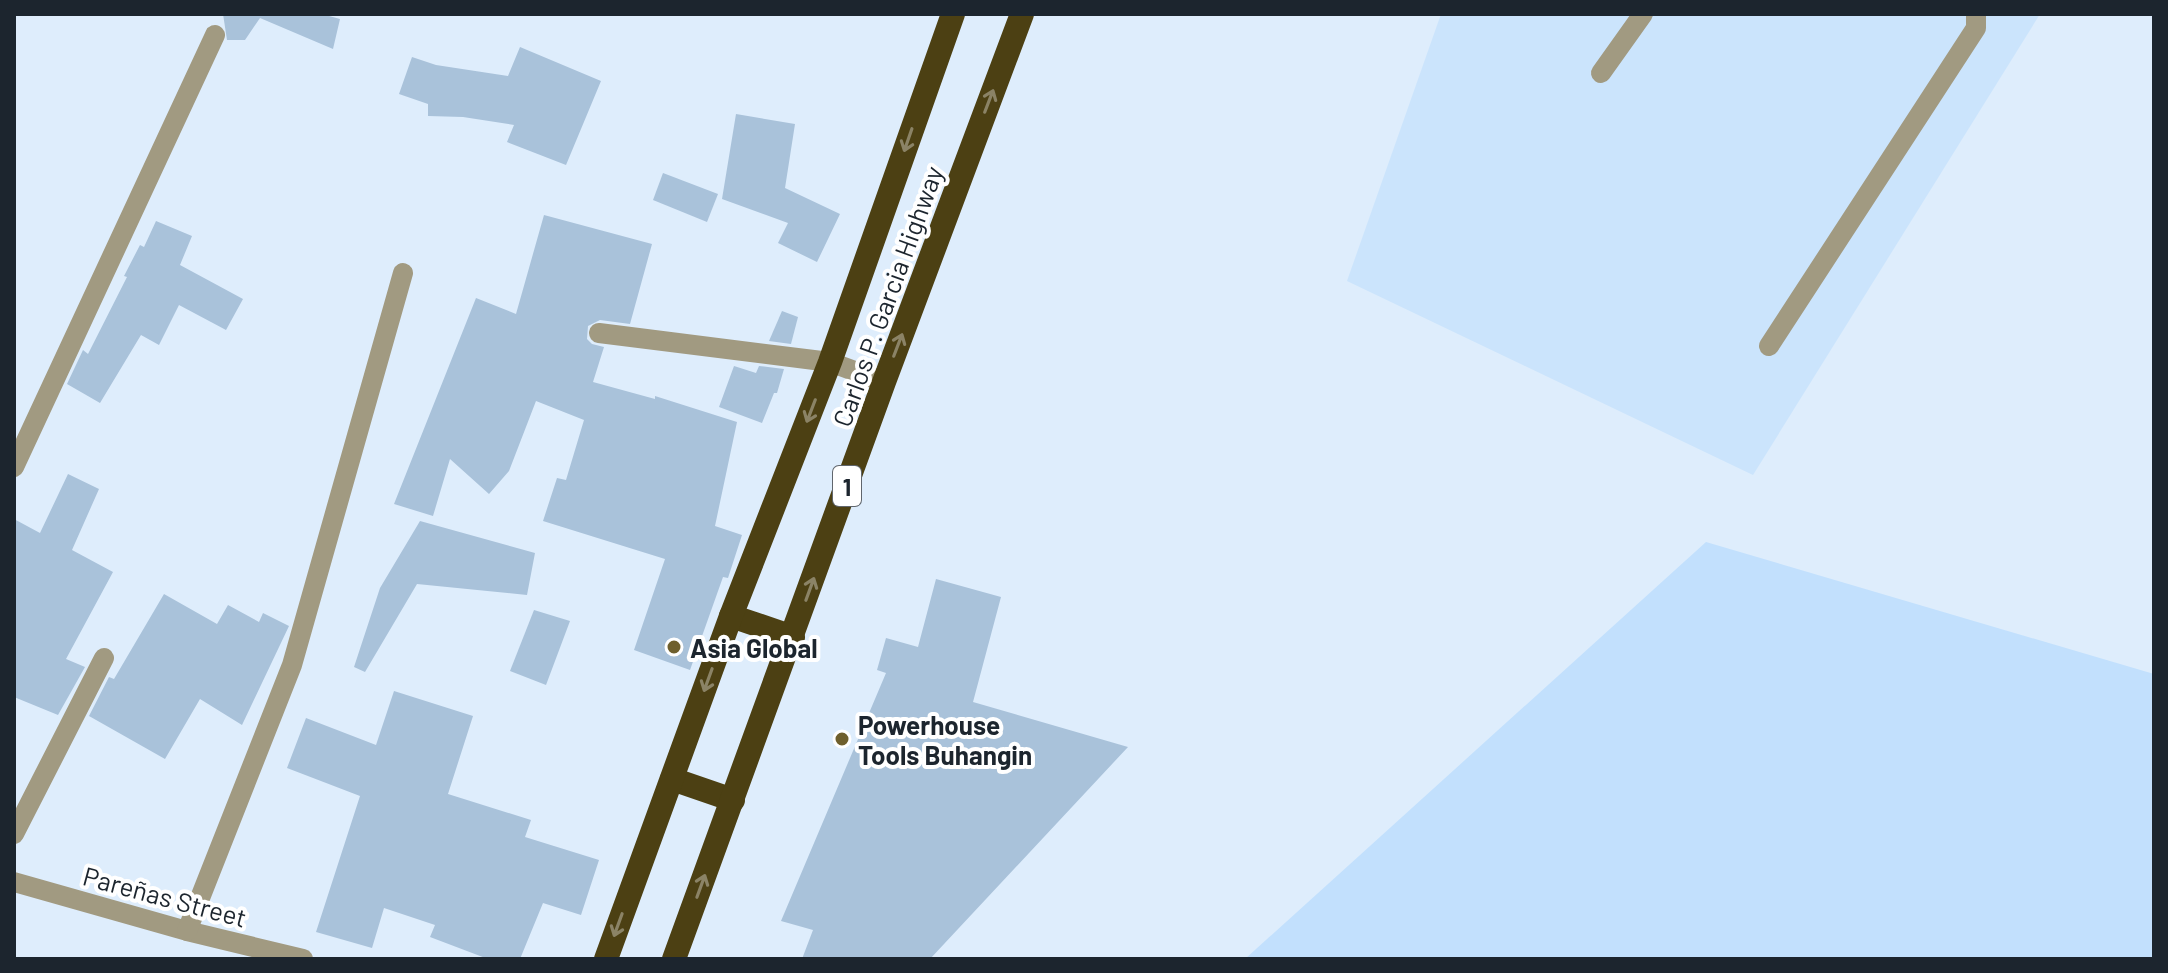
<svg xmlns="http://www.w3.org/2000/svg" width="2168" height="973" font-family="Barlow,sans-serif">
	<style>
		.built { fill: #cbe4fc }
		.green { fill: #c2e0fd }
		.building { fill: #a9c2da }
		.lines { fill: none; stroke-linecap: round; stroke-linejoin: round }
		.minor { stroke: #a19a81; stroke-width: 20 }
		.highway { stroke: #4c4013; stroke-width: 24 }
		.oneway { stroke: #8b8366 }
		.poi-dot { fill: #6e5f2d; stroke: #fff; stroke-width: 3 }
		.labels { text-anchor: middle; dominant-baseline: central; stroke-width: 8; stroke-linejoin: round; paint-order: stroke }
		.shield { fill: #fff; stroke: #60666d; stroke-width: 2 }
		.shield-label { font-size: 24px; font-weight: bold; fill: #1c252e }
		.street-label { font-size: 26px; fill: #1c252e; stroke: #fff }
		.poi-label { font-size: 26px; font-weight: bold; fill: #1c252e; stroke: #fff; text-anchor: start }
	</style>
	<rect width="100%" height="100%" fill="#deedfc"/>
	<path class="built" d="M1441,14H2040L1753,475L1347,281Z"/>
	<path class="green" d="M1706,542L2154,674V959H1245Z"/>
	<g class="building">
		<path d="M223,14H322L340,19L333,49L260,18L245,40H227Z"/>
		<path d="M520,47L601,81L566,165L507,142L514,125L463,117L428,116V104L399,94L412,57L436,65L508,76Z"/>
		<path d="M736,114L795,124L785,188L840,214L817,262L778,243L788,223L722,199Z"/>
		<path d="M663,173L718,194L707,222L653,200Z"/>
		<path d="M544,215L652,244L630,324L600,320L588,326L587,339L592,344L604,347L593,382L655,399V396L737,422L715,526L742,535L728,578L723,577L690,670L634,650L665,559L543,521L557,478L566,480L584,420L536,401L509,471L489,494L450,459L433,516L394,504L476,298L516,314Z"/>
		<path d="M156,221L192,236L180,265L243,299L226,330L179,305L159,345L141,335L100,403L67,384L83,350L88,354L127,277L124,276L140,245L144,247Z"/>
		<path d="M782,311L798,317L791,344L769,341Z"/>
		<path d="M734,366L756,373L759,366L784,369L777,393H774L762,423L719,407Z"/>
		<path d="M68,474L99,489L72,550L113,572L66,659L85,667L58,715L14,697V519L40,533Z"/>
		<path d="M420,521L535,553L527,595L417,584L365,672L354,667L380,588Z"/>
		<path d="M936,579L1001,597L973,702L1128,747L930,959H802L813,930L781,921L886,673L877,670L886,638L918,647Z"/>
		<path d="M164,594L217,624L228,605L259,622L263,613L289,626L242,725L200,699L165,759L89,716L109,677L114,679Z"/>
		<path d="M534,610L570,621L546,685L510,671Z"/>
		<path d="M394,691L473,716L448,794L531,820L525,837L599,860L581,915L543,903L520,959H488L430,937L435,925L384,908L372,948L316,932L360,796L287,768L306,718L376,745Z"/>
	</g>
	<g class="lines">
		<g class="minor">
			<path d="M1601,73L1643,14"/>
			<path d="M599,333L830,362L884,382"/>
			<path d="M1769,346L1976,28V14"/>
			<path d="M14,467L215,35"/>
			<path d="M14,834L104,658"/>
			<path d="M14,882L187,931L303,959"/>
			<path d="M187,931L292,665L403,273"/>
		</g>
		<g class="highway">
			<path d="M731,616L793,637"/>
			<path d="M672,779L733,800"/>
			<path d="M606,959L731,616L830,362L953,14"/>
			<path d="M674,959L884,382L1022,14"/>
		</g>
	</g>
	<defs><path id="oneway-shaft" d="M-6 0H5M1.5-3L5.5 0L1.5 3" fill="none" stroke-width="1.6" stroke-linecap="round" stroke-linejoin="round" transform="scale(2)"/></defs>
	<g class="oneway">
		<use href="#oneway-shaft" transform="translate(989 101) rotate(-69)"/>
		<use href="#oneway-shaft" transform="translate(908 140) rotate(109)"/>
		<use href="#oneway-shaft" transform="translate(898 345) rotate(-69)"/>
		<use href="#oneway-shaft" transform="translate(811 411) rotate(111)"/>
		<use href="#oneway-shaft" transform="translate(810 589) rotate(-70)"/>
		<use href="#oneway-shaft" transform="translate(708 680) rotate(110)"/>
		<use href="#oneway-shaft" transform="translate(701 886) rotate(-70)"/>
		<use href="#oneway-shaft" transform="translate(618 925) rotate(110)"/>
	</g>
	<g class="poi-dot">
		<circle cx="674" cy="647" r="8"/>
		<circle cx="842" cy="739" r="8"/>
	</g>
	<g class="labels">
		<rect class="shield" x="833" y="466" width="28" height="40" rx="6"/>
		<g class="shield-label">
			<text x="847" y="486">1</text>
		</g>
		<g class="street-label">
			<text transform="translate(887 296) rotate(-70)">Carlos P. Garcia Highway</text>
			<text transform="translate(165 896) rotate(15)">Pareñas Street</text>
		</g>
		<g class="poi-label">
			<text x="690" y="647">Asia Global</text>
			<text x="858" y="724">Powerhouse<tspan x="858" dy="30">Tools Buhangin</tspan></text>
		</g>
	</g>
	<rect width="2168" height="973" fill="none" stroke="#1c252e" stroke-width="32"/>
</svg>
